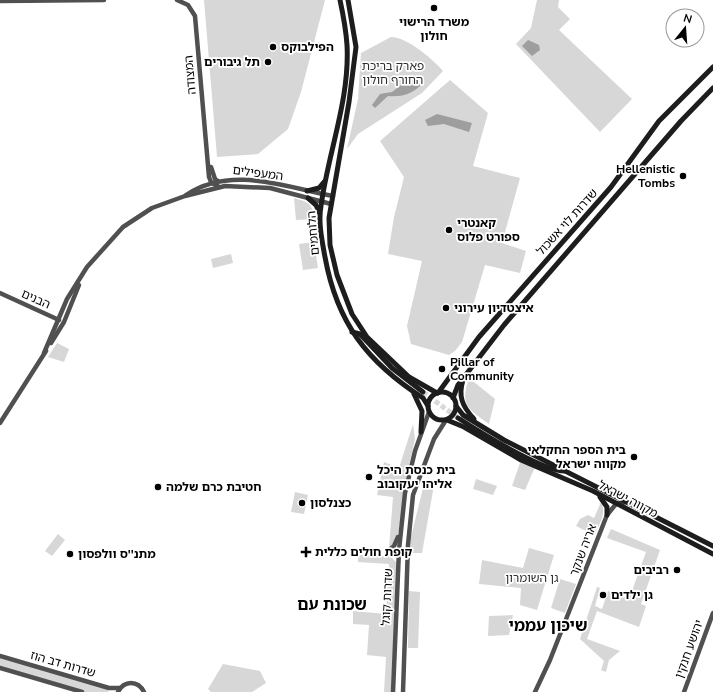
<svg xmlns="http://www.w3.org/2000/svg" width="713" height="692" font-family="'Nunito Sans','Noto Sans Hebrew',sans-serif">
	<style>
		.green { fill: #d7d7d7 }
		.water { fill: #9e9e9e }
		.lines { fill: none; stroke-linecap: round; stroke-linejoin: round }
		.secondary-tunnel { stroke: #d9d9d9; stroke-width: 5; stroke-dasharray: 5 2.5; stroke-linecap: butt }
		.tertiary { stroke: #505050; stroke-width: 4.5 }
		.secondary { stroke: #1d1d1d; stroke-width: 5 }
		.poi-dot { fill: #000; stroke: #fff; stroke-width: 1.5 }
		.labels { text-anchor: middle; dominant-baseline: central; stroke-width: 3.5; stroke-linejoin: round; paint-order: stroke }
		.poi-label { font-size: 12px; font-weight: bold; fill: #000; stroke: #fff; text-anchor: start }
		.park-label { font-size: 12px; fill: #2e2e2e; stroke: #fff }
		.street-label { font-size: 12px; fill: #000; stroke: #fff }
		.district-label { font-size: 16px; font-weight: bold; fill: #000; stroke: #fff }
	</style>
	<rect width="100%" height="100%" fill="#fff"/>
	<g class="green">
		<path d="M204,0H325L301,92L288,129L258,154L217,157Z"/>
		<path d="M537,0H559L558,7L570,19L559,30L632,99L600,132L516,44L531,28Z"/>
		<path d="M391,37C407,37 433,59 443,71L422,93L358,134L347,149L358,99L361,53Z"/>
		<path d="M450,80L488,113L473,166L520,178L502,243L526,251L520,273L485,265L462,342L455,351L449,355L411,344L407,326L422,261L388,254L394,217L404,177L380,141Z"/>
		<path d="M294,198C308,202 313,203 314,219L296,220Z"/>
		<path d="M314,242L318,268L303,270L299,244Z"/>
		<path d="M231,254L233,263L213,268L211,259Z"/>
		<path d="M57,343L69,349L64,362L48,357Z"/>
		<path d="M469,378L495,399L489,424C467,408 460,405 469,378Z"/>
		<path d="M413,424L415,439L405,482L399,530L395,541L389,548L393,497L377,495L384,462L399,468Z"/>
		<path d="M521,460L535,467L525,490L512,486Z"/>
		<path d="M476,479L497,486L493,495L473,489Z"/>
		<path d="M424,484L434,485L422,553H410L411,537Z"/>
		<path d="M295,492L308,495L304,514L291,512Z"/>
		<path d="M601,502C607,515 599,524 594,535L576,526L580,519L588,515L594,518Z"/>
		<path d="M611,529L660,550L641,604L646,606L639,627L597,611L587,639L620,651L609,660L606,672L601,670L604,661L580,639L597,587L600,588L595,606L602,609L608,591L629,599L646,552L607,538Z"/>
		<path d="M58,534L65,540L52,556L45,551Z"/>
		<path d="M529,548L554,555L537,610L520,605L521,588L479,584L482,560L523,568Z"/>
		<path d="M358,555L390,556L397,563L391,692H384L386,657L367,655L369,625L353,624V611L386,614L389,564L358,562Z"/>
		<path d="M560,579L576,584L565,613L551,608Z"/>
		<path d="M409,591L420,592L418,648H408Z"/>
		<path d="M513,615L509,635L488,636L489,616Z"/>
		<path d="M0,656L109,688L108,692H82L0,668Z"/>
		<path d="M223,664L260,671L266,683L252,692H211L208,689Z"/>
	</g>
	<g class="water">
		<path d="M528,40L539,45L540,50L532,56L522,46Z"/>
		<path d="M415,77L420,82V86C410,95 401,97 388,96L375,108L372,105L380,94L392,92L409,79Z"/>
		<path d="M437,114L472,123L469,132L444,124L428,126L425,120Z"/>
	</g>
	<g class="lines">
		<path class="secondary-tunnel" d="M423,392L458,418"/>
		<g class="tertiary">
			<path d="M177,0L188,5L195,16L209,177L211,182L219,187"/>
			<path d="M0,1L104,0"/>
			<path d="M211,167L215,179L218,181"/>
			<path d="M186,195C231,165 285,187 333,196"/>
			<path d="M0,293L59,320"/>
			<path d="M51,343L64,322L79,285"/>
			<path d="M44,353L67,299L87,267L123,227L152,208L185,196L225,186L270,188L331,204"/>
			<path d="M0,423L46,351"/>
			<path d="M387,552L394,546L398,537"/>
			<path d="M0,656L109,688H120"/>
			<path d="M0,668L82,692"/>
			<path d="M118,692C124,680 138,680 144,692"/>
			<path d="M393,692L399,550L405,493L415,451L429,412"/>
			<path d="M403,692L408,545L413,495L434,439L446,420"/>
			<path d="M535,692L550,660L607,515L616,504L626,502"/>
			<path d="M684,692L713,613"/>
		</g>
		<g class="secondary">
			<path d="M340,0C343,14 346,30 347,45C350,99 328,153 321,206C318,222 322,241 325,257C337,323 367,362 423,398L428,406"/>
			<path d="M348,0L356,47L349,102L329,218L330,245L337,275L352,314L367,337L409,377L437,393"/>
			<path d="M307,191L319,188L324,182"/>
			<path d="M308,198L316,205L319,212"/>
			<path d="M352,332L360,334L392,368L423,392"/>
			<path d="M463,380C458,396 462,406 474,419"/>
			<circle cx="442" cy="406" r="14"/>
			<path d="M438,393L479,337L611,187L659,121L713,67"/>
			<path d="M414,394L422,411L421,432"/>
			<path d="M453,398L458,385L504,325L681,121L713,88"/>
			<path d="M456,406L463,415L504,440L713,546"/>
			<path d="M458,418C480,432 543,472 566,471"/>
			<path d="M447,420L464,427L521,460L593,491L713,554"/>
			<path d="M600,497L607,507V515"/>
		</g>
	</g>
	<g class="poi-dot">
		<circle cx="434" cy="8" r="4"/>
		<circle cx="273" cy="47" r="4"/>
		<circle cx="268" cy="62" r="4"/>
		<circle cx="683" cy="176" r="4"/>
		<circle cx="449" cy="230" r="4"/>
		<circle cx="446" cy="308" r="4"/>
		<circle cx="442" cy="369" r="4"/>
		<circle cx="634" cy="457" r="4"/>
		<circle cx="369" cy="477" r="4"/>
		<circle cx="158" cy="487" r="4"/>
		<circle cx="302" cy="503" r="4"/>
		<path d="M304 546h4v4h4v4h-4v4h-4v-4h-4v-4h4z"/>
		<circle cx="70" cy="554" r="4"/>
		<circle cx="677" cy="570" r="4"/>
		<circle cx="603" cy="595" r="4"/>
	</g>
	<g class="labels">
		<g class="poi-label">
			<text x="434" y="22" text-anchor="middle">משרד הרישוי<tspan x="434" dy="14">חולון</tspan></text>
			<text x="281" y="47">הפילבוקס</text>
			<text x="260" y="62" text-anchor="end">תל גיבורים</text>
			<text x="675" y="169" text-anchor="end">Hellenistic<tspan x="675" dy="14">Tombs</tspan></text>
			<text x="457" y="223">קאנטרי<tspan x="457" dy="14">ספורט פלוס</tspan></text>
			<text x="454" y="308">איצטדיון עירוני</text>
			<text x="450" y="362">Pillar of<tspan x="450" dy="14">Community</tspan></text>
			<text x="626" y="450" text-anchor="end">בית הספר החקלאי<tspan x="626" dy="14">מקווה ישראל</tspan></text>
			<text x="377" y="470">בית כנסת היכל<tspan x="377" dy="14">אליהו יעקובוב</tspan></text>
			<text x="166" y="487">חטיבת כרם שלמה</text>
			<text x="310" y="503">כצנלסון</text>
			<text x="315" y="552">קופת חולים כללית</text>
			<text x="78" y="554">מתנ''ס וולפסון</text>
			<text x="669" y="570" text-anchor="end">רביבים</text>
			<text x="611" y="595">גן ילדים</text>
		</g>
		<g class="park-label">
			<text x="393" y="66">פארק בריכת<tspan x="393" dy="14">החורף חולון</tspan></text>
			<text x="532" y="578">גן השומרון</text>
		</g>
		<g class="street-label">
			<text transform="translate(190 75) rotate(-95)">המצודה</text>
			<text transform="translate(258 173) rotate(7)">המעפילים</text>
			<text transform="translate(567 222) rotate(-48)">שדרות לוי אשכול</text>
			<text transform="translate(313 233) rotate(-95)">הלוחמים</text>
			<text transform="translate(36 299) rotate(24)">הבנים</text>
			<text transform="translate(628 499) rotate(28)">מקווה ישראל</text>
			<text transform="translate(583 550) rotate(-69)">אריה שנקר</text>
			<text transform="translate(387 597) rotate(-87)">שדרות קוגל</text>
			<text transform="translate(689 649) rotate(-70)">יהושע חנקין</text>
			<text transform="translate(63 664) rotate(16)">שדרות דב הוז</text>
		</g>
		<g class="district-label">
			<text x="332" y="605">שכונת עם</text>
			<text x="548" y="626">שיכון עממי</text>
		</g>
	</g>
	<g transform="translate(685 28) rotate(17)"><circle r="19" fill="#ffffff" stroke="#999999"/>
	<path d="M0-3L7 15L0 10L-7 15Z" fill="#000000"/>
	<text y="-6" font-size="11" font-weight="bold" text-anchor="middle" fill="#000000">N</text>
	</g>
</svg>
